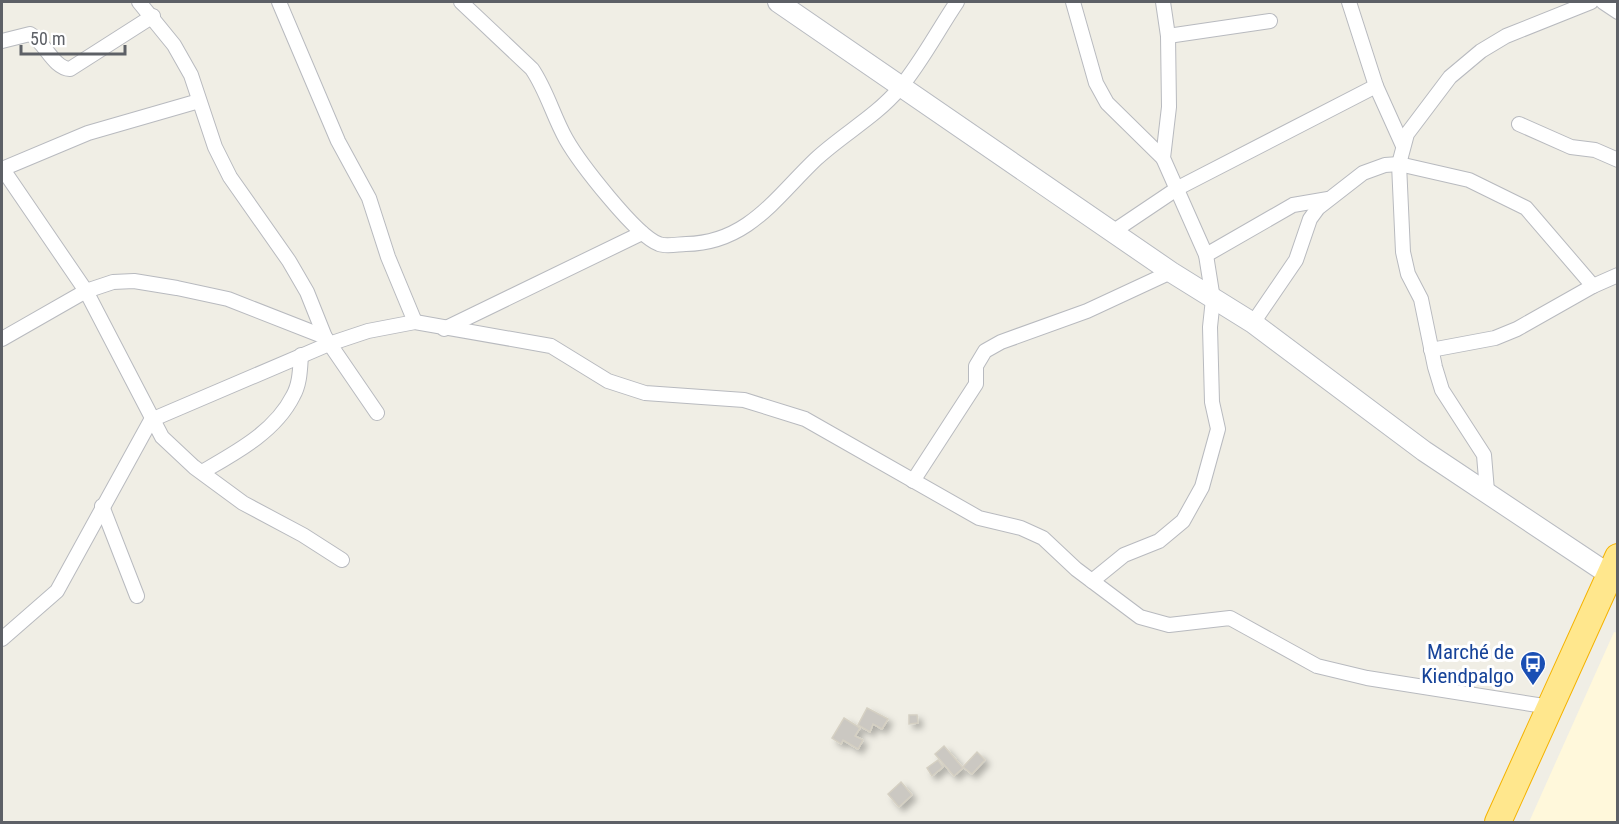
<svg xmlns="http://www.w3.org/2000/svg" width="1619" height="824" font-family="'Roboto Condensed',sans-serif">
	<style>
		.commercial { fill: #fff8db }
		.building { fill: #cbc8c2; stroke: #d5d0c3; stroke-width: 1.5; filter: url(#shadow) }
		.lines { fill: none; stroke-linecap: round; stroke-linejoin: round }
		.street-casing { stroke: #b8babf; stroke-width: 16 }
		.secondary-casing { stroke: #b8bbc1; stroke-width: 22 }
		.highway-casing { stroke: #f5b300; stroke-width: 28 }
		.street { stroke: #fff; stroke-width: 14 }
		.secondary { stroke: #fff; stroke-width: 20 }
		.highway { stroke: #ffe78d; stroke-width: 26 }
		.labels { text-anchor: middle; dominant-baseline: central; stroke-width: 6; stroke-linejoin: round; paint-order: stroke }
		.transit-label { font-size: 21px; fill: #164399; stroke: #fff; text-anchor: end }
	</style>
	<defs>
		<filter id="shadow"><feDropShadow dx="4.5" dy="4.5" stdDeviation="3" flood-color="#0004"/></filter>
	</defs>
	<rect width="100%" height="100%" fill="#f0eee5"/>
	<path class="commercial" d="M1614,632L1618,633L1617,822H1529Z"/>
	<g class="building">
		<path d="M867,708L888,719L882,729L873,724L870,732L858,725Z"/>
		<path d="M909,715H917L918,723L909,724Z"/>
		<path d="M844,718L860,728L855,736L863,740L858,749L843,740L841,744L832,738Z"/>
		<path d="M944,746L963,768L954,776L935,754Z"/>
		<path d="M977,752L985,760L972,774L963,767Z"/>
		<path d="M938,760L943,767L932,776L927,768Z"/>
		<path d="M901,782L912,795L899,807L888,794Z"/>
	</g>
	<g class="lines">
		<defs>
			<g id="street">
				<path d="M139,2L174,45L191,75L215,147L230,177L289,261L307,292L325,337"/>
				<path d="M279,2L338,141L369,198L388,257L415,322"/>
				<path d="M461,2L532,69C547,91 553,116 566,139C579,162 636,236 659,244C666,247 679,244 686,244C748,243 776,197 816,159C843,134 875,117 899,89C921,63 938,30 957,2"/>
				<path d="M1073,2L1096,83L1107,103L1163,158"/>
				<path d="M1349,2L1376,86L1403,146"/>
				<path d="M1603,2L1618,12"/>
				<path d="M1168,36L1270,21"/>
				<path d="M2,41L30,34C45,42 53,68 70,69L153,16"/>
				<path d="M1519,124L1571,147L1595,150L1618,160"/>
				<path d="M2,168L86,291L162,437L194,467L243,503L303,535L342,560"/>
				<path d="M2,169L88,133L199,101"/>
				<path d="M1114,231L1178,188L1376,86"/>
				<path d="M1206,255L1293,205L1328,199"/>
				<path d="M1593,286L1618,275"/>
				<path d="M1253,323L1296,260L1310,219L1318,208L1363,173L1385,165L1399,164L1469,180L1526,208L1593,286L1517,329L1495,338L1431,350"/>
				<path d="M444,329L642,233"/>
				<path d="M2,339L86,291L113,282L134,281L177,288L228,299L325,337L377,413"/>
				<path d="M202,472C235,453 275,432 293,396C300,384 300,369 301,355"/>
				<path d="M913,481L976,384V366L985,351L1001,342L1087,311L1171,272"/>
				<path d="M1487,491L1484,455L1442,390L1435,367L1421,299L1408,274L1403,252L1399,164L1407,134L1450,77L1481,51L1506,36L1591,2"/>
				<path d="M102,506L137,596"/>
				<path d="M1092,581L1124,555L1159,541L1183,521L1202,487L1218,429L1212,402L1210,327L1213,299L1206,255L1163,158L1169,107L1168,36L1163,2"/>
				<path d="M2,639L57,591L151,420L329,344L368,331L415,322L551,346L608,381L645,393L744,400L805,419L979,518L1021,528L1043,538L1076,569L1140,617L1169,625L1230,618L1317,666L1367,678L1550,707"/>
			</g>
			<path id="secondary" d="M778,2L1171,272L1253,323L1424,451L1610,575"/>
			<path id="highway" d="M1498,822L1618,557"/>
		</defs>
		<use href="#street" class="street-casing"/>
		<use href="#secondary" class="secondary-casing"/>
		<use href="#highway" class="highway-casing"/>
		<use href="#street" class="street"/>
		<use href="#secondary" class="secondary"/>
		<use href="#highway" class="highway"/>
	</g>
	<defs>
		<symbol id="bus-pin" viewBox="-11 -11 22 30"><path d="M0 17L-7.5 6A9.5 9.5 0 1 1 7.5 6Z" fill="#1a4fb4" stroke="#fff"/><path d="M-5-6H5V4H4V6H2V4H-2V6H-4V4H-5ZM-3.5-4V0h7V-4ZM-3.5 1.2v1.5H-2V1.2ZM2 1.2v1.5H3.5V1.2Z" fill="#fff"/></symbol>
	</defs>
	<g fill-rule="evenodd">
		<use href="#bus-pin" x="1518" y="649" width="30" height="40"/>
	</g>
	<g class="labels">
		<g class="transit-label">
			<text x="1514" y="652">Marché de<tspan x="1514" dy="24">Kiendpalgo</tspan></text>
		</g>
	</g>
	<rect width="1619" height="824" fill="none" stroke="#5d6066" stroke-width="6"/>
	<path d="M21 45v9h104v-9" fill="none" stroke="#5d6066" stroke-width="3"/>
	<text x="30" y="45" font-size="18" fill="#5d6066" stroke="#ffffff" stroke-width="4.5" paint-order="stroke">50 m</text>
</svg>
